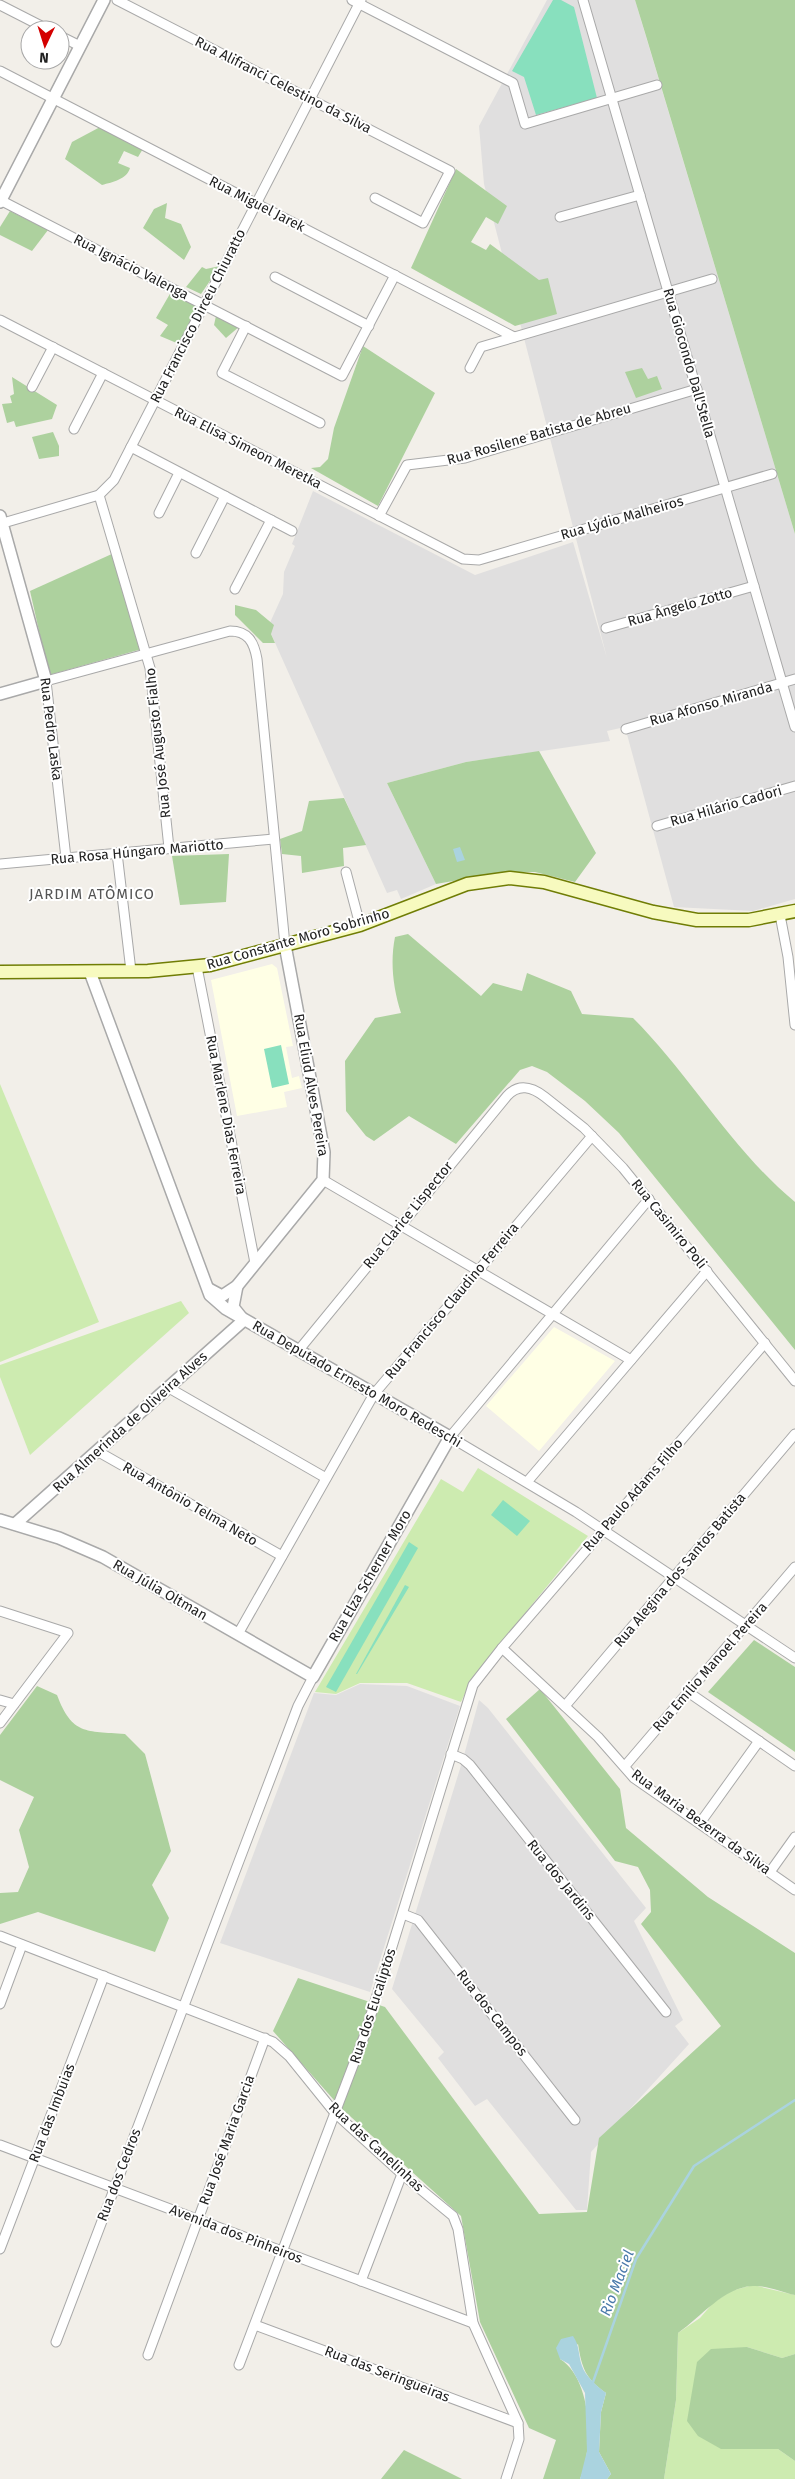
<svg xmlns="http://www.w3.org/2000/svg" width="795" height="2479" font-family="'Fira Sans',sans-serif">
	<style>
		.residential { fill: #e0dfdf }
		.education { fill: #ffffe5 }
		.grass { fill: #cdebb0 }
		.forest { fill: #add19e }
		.pitch { fill: #88e0be }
		.water { fill: #aad3df }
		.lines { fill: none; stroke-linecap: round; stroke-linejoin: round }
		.stream { stroke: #aad3df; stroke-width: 2.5 }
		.minor-casing { stroke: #a9a9a9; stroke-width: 11 }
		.tertiary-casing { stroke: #a9a9a9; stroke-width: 14 }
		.secondary-casing { stroke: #707d05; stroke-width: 15 }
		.minor { stroke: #fff; stroke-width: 9 }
		.tertiary { stroke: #fff; stroke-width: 11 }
		.secondary { stroke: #f7fabf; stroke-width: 12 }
		.labels { text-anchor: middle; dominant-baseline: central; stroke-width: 4; stroke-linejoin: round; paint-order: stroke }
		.street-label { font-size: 14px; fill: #222; stroke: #fff }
		.neighbourhood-label { font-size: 15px; letter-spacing: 1px; fill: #555; stroke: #fff }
		.water-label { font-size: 15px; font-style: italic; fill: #4a7aab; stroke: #fff }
	</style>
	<rect width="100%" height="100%" fill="#f2efe9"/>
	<g class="residential">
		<path d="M547,0H635L795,534V899L753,911L674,907L625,727L607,731L610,741L466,762L387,783L436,884L401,899L397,890L387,893L268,627L283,594L284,572L295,546L292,544L313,491L475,575L573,542L607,658L484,184L479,126Z"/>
		<path d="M360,1684L407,1686L460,1706L370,1992L220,1943L314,1693L336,1695Z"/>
		<path d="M479,1700L488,1708L646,1908L634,1921L683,2020L675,2026L689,2044L591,2152L587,2210H576L487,2099L475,2106L438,2058L444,2052L392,1989L463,1759Z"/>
	</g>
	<g class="education">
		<path d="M272,964L277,968L293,1046L286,1047L292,1078L299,1076L302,1088L284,1092L287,1107L237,1116L211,980Z"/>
		<path d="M554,1327L615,1361L539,1451L486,1406Z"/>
	</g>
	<g class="grass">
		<path d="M0,1084L99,1322L0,1362Z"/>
		<path d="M181,1301L189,1313L30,1455L0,1377V1365Z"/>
		<path d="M478,1468L588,1536L472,1678L461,1702L407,1683H360L336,1694L315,1692L441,1479L463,1492Z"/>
		<path d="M753,2285L795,2295V2354L782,2358L747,2347L721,2449H778L795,2461V2479H664L676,2400L678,2333L700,2318L713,2303L731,2291Z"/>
	</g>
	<g class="forest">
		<path d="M635,0H795V534L646,36Z"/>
		<path d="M102,126L144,147L138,157L124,151L118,163L130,168C127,179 113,182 102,185L65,159L72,142Z"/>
		<path d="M456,169L507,206L498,224L486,217L471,242L486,250L490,244L539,280L548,278L557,314L515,326L411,268Z"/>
		<path d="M167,203L165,218L181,224L191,247L184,260L143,228L154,209Z"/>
		<path d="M10,211L48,230L32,251L0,235V227Z"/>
		<path d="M220,266L201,294L186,287L202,267L206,269Z"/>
		<path d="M171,292L198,307L179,344L160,336L168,325L156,318Z"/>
		<path d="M216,316L240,326L226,338L214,325Z"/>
		<path d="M363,346L435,393L378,506L311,468L320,467L328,459L334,428Z"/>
		<path d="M642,368L648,379L657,376L662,389L636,398L625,372Z"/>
		<path d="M12,377L57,405L52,419L16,427L14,421L7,423L2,404L12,403L10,396L14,394Z"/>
		<path d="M53,432L59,446V456L39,459L32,437Z"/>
		<path d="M114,553L142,649L49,675L30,591Z"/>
		<path d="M235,605L256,610L274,625L271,634L275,643H263L235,615Z"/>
		<path d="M539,751L596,853L575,882L535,872H505L436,884L387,783L466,762Z"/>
		<path d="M344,798L366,845L343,848L344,866L302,873L301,856L282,854L280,839L302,831L309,801Z"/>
		<path d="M229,854L226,902L180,905L172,856Z"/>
		<path d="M408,934L481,996L493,983L522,991L527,973L571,991L582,1014L633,1018C691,1076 732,1150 795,1202V1350L619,1133L585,1101L547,1072L532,1066L520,1070L456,1144L409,1116L374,1141L366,1136L346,1111L345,1061L375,1018L401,1013C393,988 390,962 395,937Z"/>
		<path d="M754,1640L795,1667V1752L708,1692Z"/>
		<path d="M37,1686L57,1695C72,1735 86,1731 125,1734L145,1754L171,1851L152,1885L169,1918L155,1952L38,1912L0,1924V1893L18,1892L29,1867L19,1830L34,1797L0,1780V1735Z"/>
		<path d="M540,1689L620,1789L626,1828L708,1897L795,1953V2295C782,2292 766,2285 753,2286C724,2287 701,2317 678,2333L676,2400L664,2479H607L611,2474L599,2452L601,2412L606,2393C585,2378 582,2368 578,2344L560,2359C592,2379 594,2447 580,2479H543L556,2440L529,2428L480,2322L461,2216L341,2108L273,2031L298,1978L385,2007L539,2214L587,2212L599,2138L721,2026L641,1924L651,1912L650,1890L638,1867L615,1861L506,1719Z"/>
		<path d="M747,2347L782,2358L795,2354V2461L778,2449H721L698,2436L687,2421L697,2362L711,2349Z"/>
		<path d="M404,2450L462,2479H381Z"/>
	</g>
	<g class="pitch">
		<path d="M553,0H561L574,7L597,98L536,115L524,77L512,71Z"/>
		<path d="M281,1045L289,1084L272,1088L264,1049Z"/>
		<path d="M503,1500L530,1521L517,1536L491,1515Z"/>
		<path d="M409,1542L418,1548L336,1692L326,1687Z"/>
		<path d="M405,1585L409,1587L357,1674H356Z"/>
	</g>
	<g class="water">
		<path d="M460,847L465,860L457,862L453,849Z"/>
		<path d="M573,2336C580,2346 578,2355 582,2366C585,2376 598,2387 606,2393L601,2412L599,2452L611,2474L607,2479H580L587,2451L585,2393L569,2364L560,2359L556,2348L561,2339Z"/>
	</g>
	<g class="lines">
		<path class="stream" d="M592,2385L636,2259L694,2166L795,2100"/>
		<defs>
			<g id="minor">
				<path d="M117,0L450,171L423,223L375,198"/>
				<path d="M352,0L513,83L525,124L657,85"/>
				<path d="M583,0L795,727"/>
				<path d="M0,5L49,30"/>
				<path d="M60,36L80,46"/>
				<path d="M0,71L514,337"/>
				<path d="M0,200L342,376L395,275"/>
				<path d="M560,217L640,195"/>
				<path d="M275,277L369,326"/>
				<path d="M0,320L463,559L479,560L772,474"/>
				<path d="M246,326L222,373L320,423"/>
				<path d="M470,368L481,347L712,279"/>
				<path d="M32,387L53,347"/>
				<path d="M74,429L103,373"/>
				<path d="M131,447L292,531"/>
				<path d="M99,495L150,668L169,848"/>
				<path d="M159,513L179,473"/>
				<path d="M379,516L407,465L465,458L697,389"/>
				<path d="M0,524L99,495L114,480L361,0"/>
				<path d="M196,553L225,496"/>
				<path d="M235,589L271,520"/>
				<path d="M606,628L754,586"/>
				<path d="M626,729L795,679"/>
				<path d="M657,826L795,786"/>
				<path d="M117,853L131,971"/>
				<path d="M66,858L46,681L230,631C248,631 254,642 257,659L285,945"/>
				<path d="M0,864L274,839"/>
				<path d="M346,872L360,925"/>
				<path d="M780,915L788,957L795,1025"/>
				<path d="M197,967L255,1263"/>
				<path d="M323,1180L631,1360"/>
				<path d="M649,1199L450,1437L576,1512L795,1658"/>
				<path d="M298,1351L507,1096C519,1083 532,1087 545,1097L584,1128L623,1168L795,1381"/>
				<path d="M169,1388L326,1478"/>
				<path d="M97,1451L282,1556"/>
				<path d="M527,1482L707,1271"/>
				<path d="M0,1611L68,1633L0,1723"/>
				<path d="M238,1634L374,1394L592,1136"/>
				<path d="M502,1648L598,1737L634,1778L795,1890"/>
				<path d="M688,1692L795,1766"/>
				<path d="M0,1700L14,1704"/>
				<path d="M565,1706L795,1434"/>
				<path d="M451,1754L463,1759L470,1765L666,2012"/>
				<path d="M625,1766L795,1567"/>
				<path d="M700,1823L759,1741"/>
				<path d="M770,1872L795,1837"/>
				<path d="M403,1914L418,1920L575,2120"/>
				<path d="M0,1936L273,2042L289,2056L335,2113L402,2174L453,2216L458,2229L473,2323L518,2423L519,2439L506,2479"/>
				<path d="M0,2004L22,1945"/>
				<path d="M0,2145L473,2323"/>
				<path d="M0,2249L104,1976"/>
				<path d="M361,2281L402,2174"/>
				<path d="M255,2325L518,2423"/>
				<path d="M56,2342L298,1706L313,1677"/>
				<path d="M148,2355L265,2038"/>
				<path d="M239,2365L365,2034L473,1685L502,1648L765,1343"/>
			</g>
			<g id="tertiary">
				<path d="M0,202L104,0"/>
				<path d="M0,516L46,681L0,694"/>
				<path d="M237,1286L233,1307L241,1317"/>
				<path d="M209,1289L222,1296L237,1286L323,1180L324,1152L285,945"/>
				<path d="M0,1520L59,1538L103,1557L313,1677L450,1437L226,1309L210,1295L90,972"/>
				<path d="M15,1524L244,1320"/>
			</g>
			<path id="secondary" d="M0,972L148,971L210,965L360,925L467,884L510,878L544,882L653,912L697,920H749L795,911"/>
		</defs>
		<use href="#minor" class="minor-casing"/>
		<use href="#tertiary" class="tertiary-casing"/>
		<use href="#secondary" class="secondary-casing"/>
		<use href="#minor" class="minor"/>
		<use href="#tertiary" class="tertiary"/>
		<use href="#secondary" class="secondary"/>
	</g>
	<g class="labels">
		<g class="street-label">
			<text transform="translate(283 85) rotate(27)">Rua Alifranci Celestino da Silva</text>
			<text transform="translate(257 204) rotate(27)">Rua Miguel Jarek</text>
			<text transform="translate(131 267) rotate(27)">Rua Ignácio Valenga</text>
			<text transform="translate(198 316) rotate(-63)">Rua Francisco Dirceu Chiuratto</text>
			<text transform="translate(689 363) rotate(74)">Rua Giocondo Dall'Stella</text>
			<text transform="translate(539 434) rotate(-16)">Rua Rosilene Batista de Abreu</text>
			<text transform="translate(248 448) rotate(27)">Rua Elisa Simeon Meretka</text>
			<text transform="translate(622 518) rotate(-16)">Rua Lýdio Malheiros</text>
			<text transform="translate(680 607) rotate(-16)">Rua Ângelo Zotto</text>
			<text transform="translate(711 704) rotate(-16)">Rua Afonso Miranda</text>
			<text transform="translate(51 729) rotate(83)">Rua Pedro Laska</text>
			<text transform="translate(158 743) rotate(-96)">Rua José Augusto Fialho</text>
			<text transform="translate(726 806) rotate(-16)">Rua Hilário Cadori</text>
			<text transform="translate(137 852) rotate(-5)">Rua Rosa Húngaro Mariotto</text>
			<text transform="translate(298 939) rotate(-16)">Rua Constante Moro Sobrinho</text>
			<text transform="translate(311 1085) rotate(80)">Rua Eliud Alves Pereira</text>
			<text transform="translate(226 1115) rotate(79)">Rua Marlene Dias Ferreira</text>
			<text transform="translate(408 1215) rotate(-51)">Rua Clarice Lispector</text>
			<text transform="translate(669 1224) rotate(51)">Rua Casimiro Poli</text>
			<text transform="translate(452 1301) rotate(-50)">Rua Francisco Claudino Ferreira</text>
			<text transform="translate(357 1384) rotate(30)">Rua Deputado Ernesto Moro Redeschi</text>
			<text transform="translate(130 1422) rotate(-42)">Rua Almerinda de Oliveira Alves</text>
			<text transform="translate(633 1495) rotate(-49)">Rua Paulo Adams Filho</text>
			<text transform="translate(190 1504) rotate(30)">Rua Antônio Telma Neto</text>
			<text transform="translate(680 1570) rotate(-50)">Rua Alegina dos Santos Batista</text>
			<text transform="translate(370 1576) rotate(-60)">Rua Elza Scherner Moro</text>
			<text transform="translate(160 1590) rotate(30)">Rua Júlia Oltman</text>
			<text transform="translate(710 1667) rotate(-49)">Rua Emílio Manoel Pereira</text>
			<text transform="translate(701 1822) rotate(36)">Rua Maria Bezerra da Silva</text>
			<text transform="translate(561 1880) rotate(51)">Rua dos Jardins</text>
			<text transform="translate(373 2006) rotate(-72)">Rua dos Eucaliptos</text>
			<text transform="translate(492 2013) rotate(52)">Rua dos Campos</text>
			<text transform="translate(52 2113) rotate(-69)">Rua das Imbuias</text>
			<text transform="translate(227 2140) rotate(-70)">Rua José Maria Garcia</text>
			<text transform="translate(376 2147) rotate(43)">Rua das Canelinhas</text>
			<text transform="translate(119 2175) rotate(-69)">Rua dos Cedros</text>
			<text transform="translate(236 2234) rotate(21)">Avenida dos Pinheiros</text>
			<text transform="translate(387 2374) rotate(21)">Rua das Seringueiras</text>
		</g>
		<g class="neighbourhood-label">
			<text x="92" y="894">JARDIM ATÔMICO</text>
		</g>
		<g class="water-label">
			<text transform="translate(617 2283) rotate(-69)">Rio Maciel</text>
		</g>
	</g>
	<g transform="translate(45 45) rotate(184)"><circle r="24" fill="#ffffff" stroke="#a7a7a7"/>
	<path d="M0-4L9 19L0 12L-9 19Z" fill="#d40000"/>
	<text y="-8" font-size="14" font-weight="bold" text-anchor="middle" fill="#222222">N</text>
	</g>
</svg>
